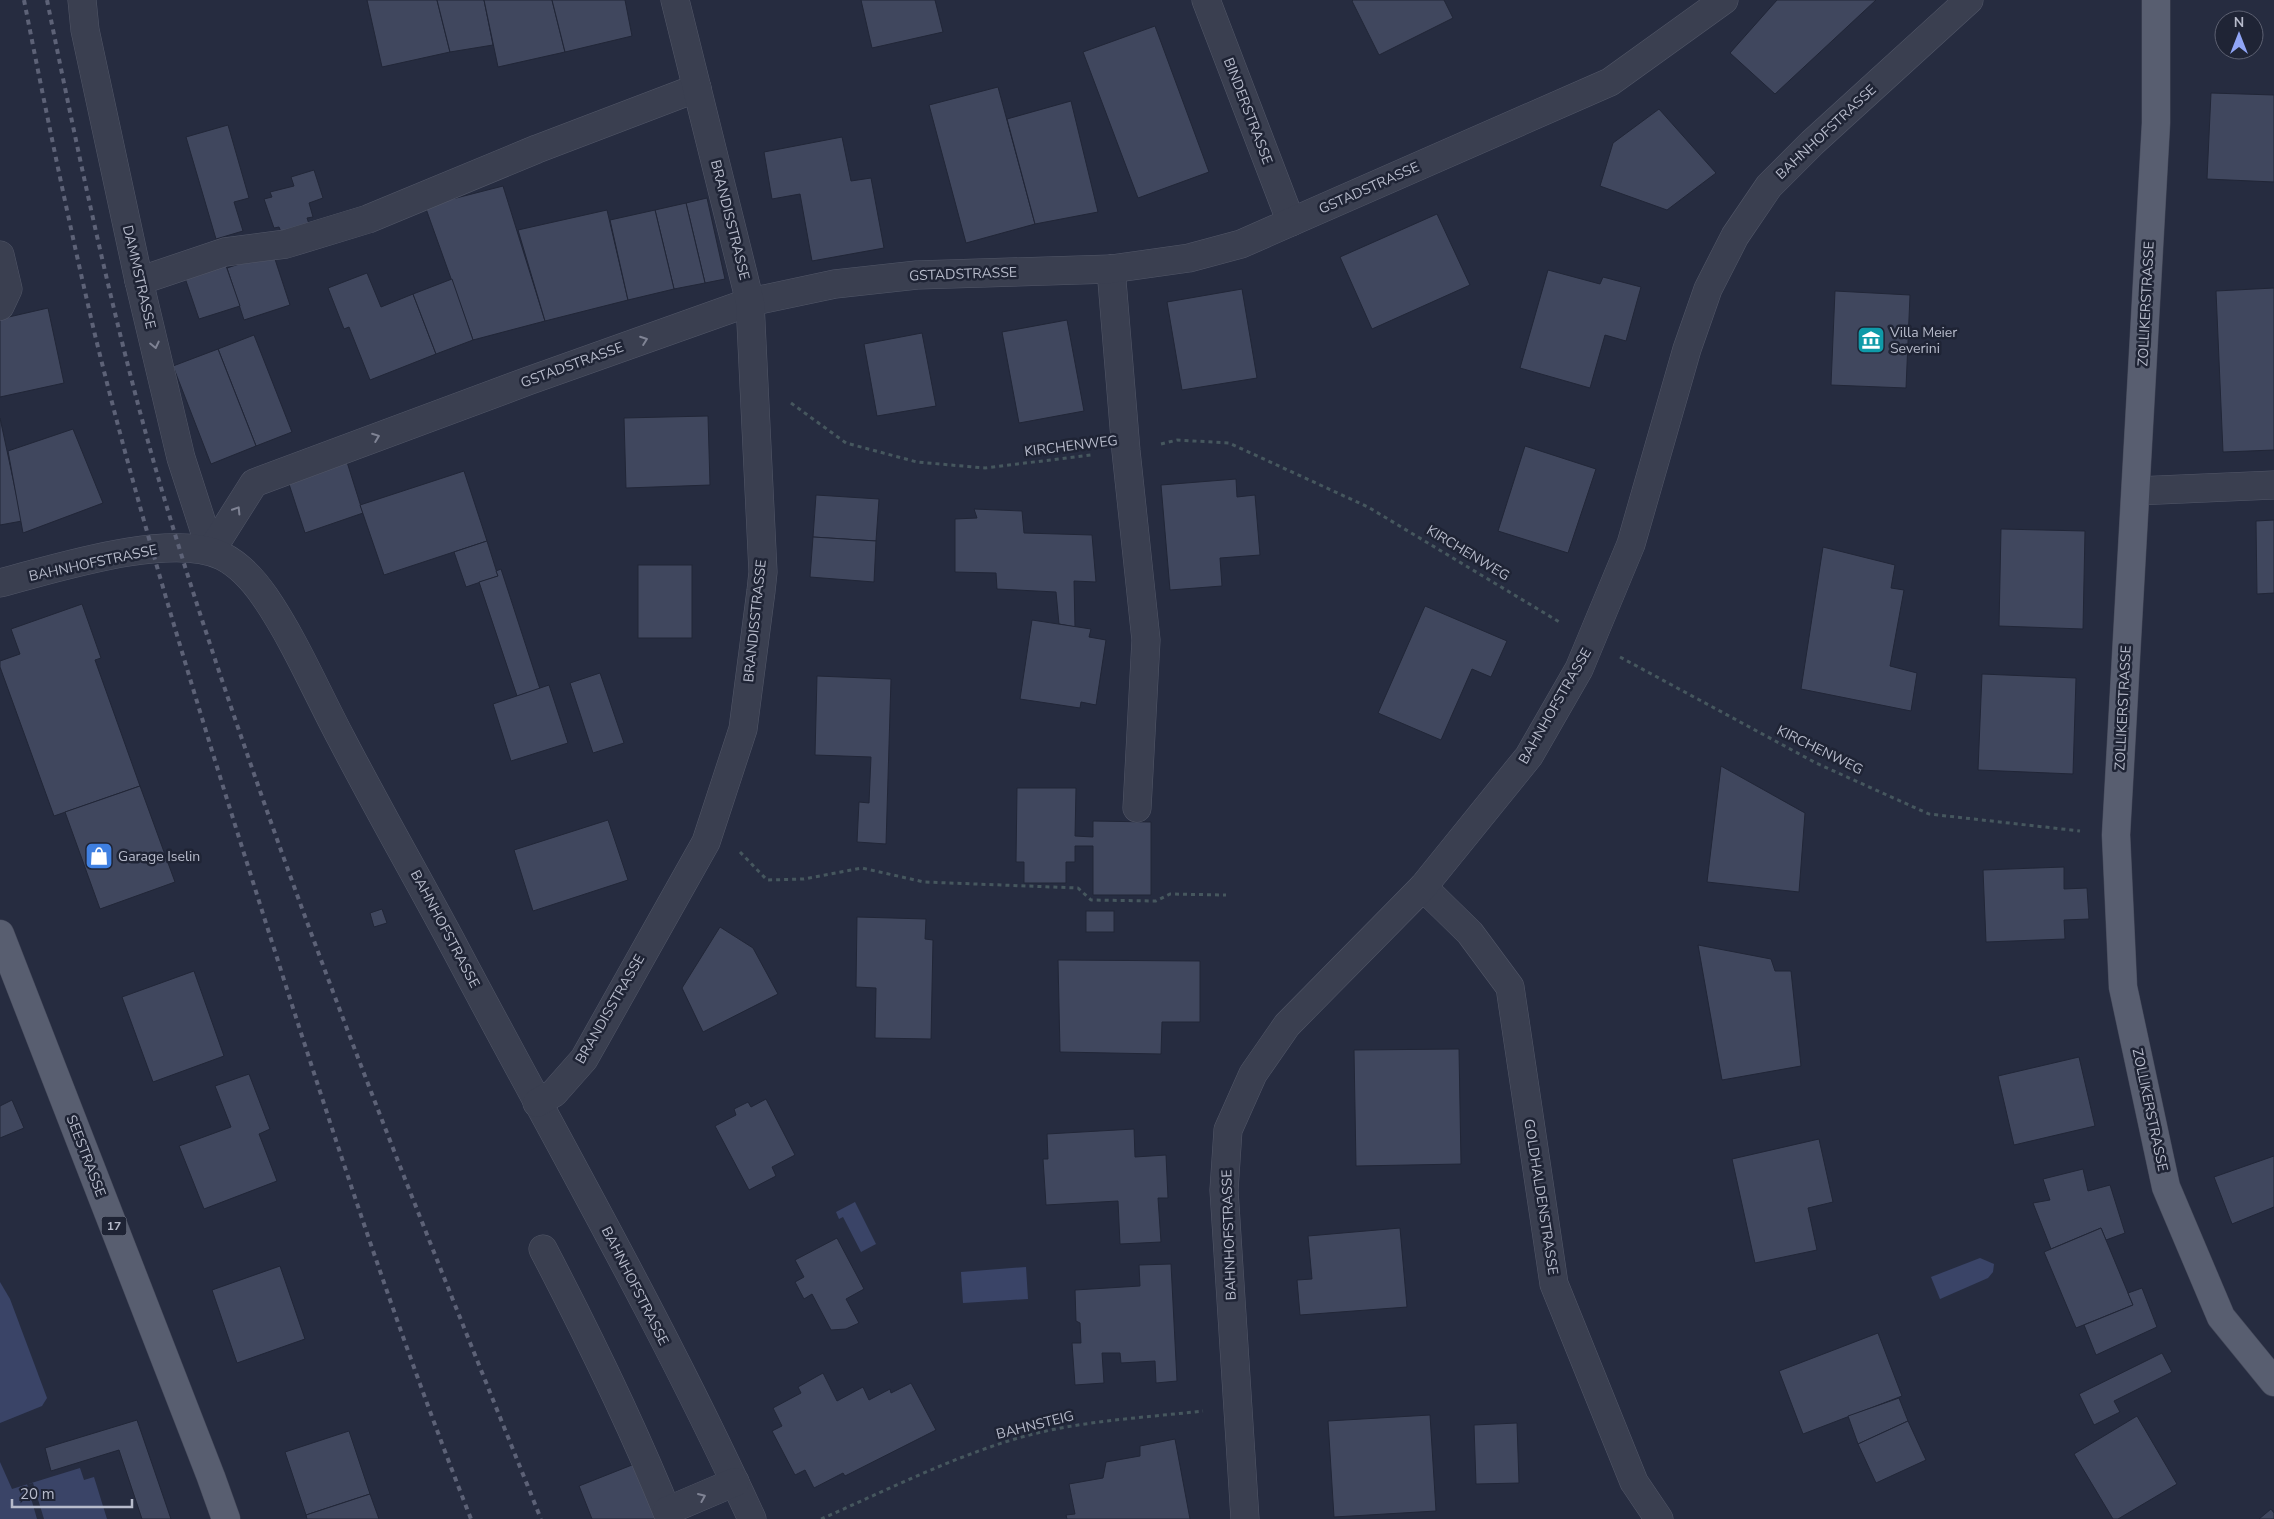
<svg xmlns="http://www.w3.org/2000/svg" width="2274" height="1519" font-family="'Nunito Sans',sans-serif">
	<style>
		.water { fill: #3a4467 }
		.pier { fill: #262c40 }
		.building { fill: #40475e; stroke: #212637 }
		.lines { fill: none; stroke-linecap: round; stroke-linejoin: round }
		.minor-casing { stroke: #525768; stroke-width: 29 }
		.major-casing { stroke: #444859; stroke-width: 29 }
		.path { stroke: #46575e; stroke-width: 3; stroke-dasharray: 4 4; stroke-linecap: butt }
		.minor { stroke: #3a3f50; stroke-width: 28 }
		.major { stroke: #585e70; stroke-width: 28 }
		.rail { stroke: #5d6277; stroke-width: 4; stroke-dasharray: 5 5; stroke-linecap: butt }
		.oneway { stroke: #7f8394 }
		.labels { text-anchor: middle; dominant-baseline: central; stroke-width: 5; stroke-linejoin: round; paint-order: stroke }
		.shield { fill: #1f2435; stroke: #898e9e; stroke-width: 1 }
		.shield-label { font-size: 12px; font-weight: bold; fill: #b7bbcb }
		.street-label { font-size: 14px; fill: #b7bbcb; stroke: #1f2435 }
		.poi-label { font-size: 14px; fill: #b7bbcb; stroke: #1f2435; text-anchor: start }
	</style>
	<rect width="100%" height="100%" fill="#262c40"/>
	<g class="water">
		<path d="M855,1202L876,1244L861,1252L843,1217L839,1219L836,1212Z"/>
		<path d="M1980,1258L1994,1264L1993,1272L1988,1278L1940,1299L1931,1277Z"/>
		<path d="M1026,1267L1028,1299L963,1303L961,1272Z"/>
		<path d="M0,1282L10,1299L47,1398L42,1406L0,1423Z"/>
		<path d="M0,1462L12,1489L80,1468L84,1480L94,1477L107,1519H0Z"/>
	</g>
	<path class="pier" d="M33,1483L44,1519H37L27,1484Z"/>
	<g class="building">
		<path d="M367,0H437L450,52L382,67Z"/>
		<path d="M437,0H484L493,45L450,52Z"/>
		<path d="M484,0H552L565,52L498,67Z"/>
		<path d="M552,0H625L632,36L565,52Z"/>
		<path d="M861,0H935L943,32L872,48Z"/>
		<path d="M1353,0H1444L1453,18L1379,55L1352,1Z"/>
		<path d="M1777,0H1876L1775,94L1730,53Z"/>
		<path d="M1155,26L1209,172L1138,198L1083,52Z"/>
		<path d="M998,87L1035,224L966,243L929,105Z"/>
		<path d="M2211,93L2274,95V182L2207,179Z"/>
		<path d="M1071,101L1098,212L1035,224L1007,119Z"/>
		<path d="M1659,109L1716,173L1667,210L1600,186L1613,143Z"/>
		<path d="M228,125L249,198L234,202L243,231L216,239L186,137Z"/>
		<path d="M842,137L851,181L871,178L884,248L812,261L800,194L772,199L764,152Z"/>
		<path d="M314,170L323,198L309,203L313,217L307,218L309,224L281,232L279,227L274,228L264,199L272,197L270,192L294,186L291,177Z"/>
		<path d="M503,186L545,321L473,340L425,206Z"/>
		<path d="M707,198L725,279L705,283L686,203Z"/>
		<path d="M686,203L705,283L674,289L655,210Z"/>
		<path d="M607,210L628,300L545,321L518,230Z"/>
		<path d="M655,210L674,289L628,300L610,220Z"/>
		<path d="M1437,214L1470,285L1372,329L1340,257Z"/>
		<path d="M273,253L290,305L244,320L227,268Z"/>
		<path d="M224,260L240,306L199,319L184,275Z"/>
		<path d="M1548,270L1600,284L1603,277L1641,287L1626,341L1605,335L1590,388L1520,368Z"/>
		<path d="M367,273L381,307L413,294L436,354L370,380L349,327L344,329L328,288Z"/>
		<path d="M452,279L473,340L436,354L413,294Z"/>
		<path d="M2274,288V450L2223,452L2216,291Z"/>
		<path d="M1242,289L1257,378L1182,390L1167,302Z"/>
		<path d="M1835,291L1910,295L1906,388L1831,385Z"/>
		<path d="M48,308L64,383L0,397V319Z"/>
		<path d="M1067,320L1084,411L1019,423L1002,332Z"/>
		<path d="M922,333L936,406L877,416L864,344Z"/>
		<path d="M254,335L292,432L256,446L218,349Z"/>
		<path d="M218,349L256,446L211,464L173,366Z"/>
		<path d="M708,416L710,485L626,488L624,418Z"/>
		<path d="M0,418L22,521L0,525Z"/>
		<path d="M73,429L103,503L23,533L8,451Z"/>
		<path d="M1525,446L1596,469L1568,553L1498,531Z"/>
		<path d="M347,462L363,513L305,533L288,481Z"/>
		<path d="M464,471L487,541L384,575L360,505Z"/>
		<path d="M1236,479L1237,497L1255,495L1260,555L1220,558L1222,586L1170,590L1161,485Z"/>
		<path d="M816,495L879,499L876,541L813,537Z"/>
		<path d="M974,509L1022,511L1024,533L1092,535L1096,582L1074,581L1075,627L1059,624L1056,592L997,589L996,573L955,572V519L977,518Z"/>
		<path d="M2274,520V593L2257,594L2256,521Z"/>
		<path d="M2001,529L2085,531L2083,629L1999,626Z"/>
		<path d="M813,537L876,541L874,582L810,577Z"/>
		<path d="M487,541L498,576L466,587L454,552Z"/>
		<path d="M1823,547L1895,565L1891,588L1904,590L1890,666L1917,673L1911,711L1801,689Z"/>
		<rect x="638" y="565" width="54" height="73"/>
		<path d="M501,569L540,689L517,696L479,582L498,576L496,571Z"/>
		<path d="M82,604L101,658L95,660L140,786L54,816L0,667V661L20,654L11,629Z"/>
		<path d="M1425,606L1507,641L1491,677L1472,669L1441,740L1378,713Z"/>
		<path d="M1032,620L1091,629L1089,637L1106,640L1096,705L1081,702L1080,708L1020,699Z"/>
		<path d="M600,673L624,743L593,753L570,683Z"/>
		<path d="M1982,674L2076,678L2073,774L1978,770Z"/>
		<path d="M817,676L891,679L886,844L857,842L859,802L869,803L871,757L815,755Z"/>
		<path d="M549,685L568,743L511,761L493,704Z"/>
		<path d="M1721,766L1805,813L1799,892L1707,882Z"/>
		<path d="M140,786L175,882L100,909L65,812Z"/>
		<path d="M1017,788H1076L1075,836L1093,837V821L1151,822V895H1093V846H1075V862H1066V883H1024V862H1016Z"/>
		<path d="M608,820L628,880L533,911L514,850Z"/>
		<path d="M2064,867V889L2087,888L2089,919L2064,920L2065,939L1986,942L1983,870Z"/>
		<path d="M382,909L387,923L374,927L370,913Z"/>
		<rect x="1086" y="911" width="28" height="21"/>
		<path d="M857,917L926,919L925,939L933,940L931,1039L875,1038L876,988L856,987Z"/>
		<path d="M720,927L753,948L778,994L703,1032L682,988Z"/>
		<path d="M1698,945L1771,959L1775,971H1791L1801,1066L1722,1080Z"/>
		<path d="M1058,960L1200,961V1022H1162L1161,1054L1060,1052Z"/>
		<path d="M194,971L224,1056L153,1082L122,997Z"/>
		<path d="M1459,1049L1461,1164L1356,1166L1354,1050Z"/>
		<path d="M2079,1057L2095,1126L2014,1145L1998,1076Z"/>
		<path d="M249,1074L270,1129L259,1134L277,1181L204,1209L179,1146L231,1127L215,1086Z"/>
		<path d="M766,1099L795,1155L772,1167L776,1176L749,1190L715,1126L736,1115L734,1109L748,1102L751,1107Z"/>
		<path d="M12,1100L24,1128L0,1138V1106Z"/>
		<path d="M1134,1129L1135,1157L1166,1155L1168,1198H1158L1161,1242L1120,1244L1118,1201L1046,1205L1043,1159H1048L1047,1134Z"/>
		<path d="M1819,1139L1833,1202L1808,1208L1817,1250L1755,1263L1732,1159Z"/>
		<path d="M2274,1156V1207L2232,1224L2214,1177Z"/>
		<path d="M2083,1169L2088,1191L2110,1185L2125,1233L2106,1240L2101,1228L2051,1249L2033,1203L2050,1200L2043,1179Z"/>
		<path d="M1400,1228L1407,1307L1300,1315L1297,1280L1312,1279L1308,1236Z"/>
		<path d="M2101,1228L2133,1305L2076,1328L2044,1252Z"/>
		<path d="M837,1238L864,1289L846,1299L859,1323L846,1329L831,1330L812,1294L804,1299L795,1282L804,1277L795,1260Z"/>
		<path d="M1171,1264L1177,1381L1156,1383L1155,1361L1121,1363L1120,1353H1102L1104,1383L1075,1385L1072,1343H1081L1080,1323L1076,1321L1075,1290L1140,1286L1139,1265Z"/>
		<path d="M280,1266L305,1339L237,1363L212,1290Z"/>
		<path d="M2142,1288L2157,1327L2096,1355L2084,1325L2133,1305L2128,1293Z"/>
		<path d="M1878,1333L1902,1396L1803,1434L1779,1371Z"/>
		<path d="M2162,1353L2172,1372L2114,1401L2120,1412L2094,1425L2079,1394Z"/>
		<path d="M823,1373L837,1401L863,1387L869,1400L890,1389L891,1393L911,1383L936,1430L845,1476L843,1473L814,1488L805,1470L795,1475L772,1431L782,1426L773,1408L801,1393L798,1387Z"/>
		<path d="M1899,1398L1908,1421L1858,1444L1848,1416Z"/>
		<path d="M1430,1415L1436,1511L1334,1517L1328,1421Z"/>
		<path d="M2137,1416L2177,1484L2118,1519H2113L2074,1454Z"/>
		<path d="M137,1420L171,1519H142L119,1450L51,1471L45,1448Z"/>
		<path d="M1908,1421L1926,1460L1876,1483L1858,1444Z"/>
		<path d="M1517,1423L1519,1483L1476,1484L1474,1425Z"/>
		<path d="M349,1431L370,1494L306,1515L285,1452Z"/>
		<path d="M1175,1439L1190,1519H1067L1066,1515L1075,1514L1069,1484L1103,1478L1106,1462L1140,1456V1446Z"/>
		<path d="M637,1463L660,1519H592L579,1486Z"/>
		<path d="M370,1494L379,1519H307L306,1515Z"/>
		<path d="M2271,1509L2274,1513V1519H2259Z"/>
	</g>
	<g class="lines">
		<defs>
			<g id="minor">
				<path d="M82,0L85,30L139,281L181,458L211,551"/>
				<path d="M1206,0L1291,222"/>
				<path d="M0,255L8,289L0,306"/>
				<path d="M1111,269L1126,451L1146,640L1137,808"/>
				<path d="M139,281L225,252L286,244L368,219L537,149L697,88"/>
				<path d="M2136,491L2274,485"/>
				<path d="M211,551L254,483L528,381L750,302L835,284L917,275L1111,269L1189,258L1241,244L1610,82L1724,0"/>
				<path d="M0,583C54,569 171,531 222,556C240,565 254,581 265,597C295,641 316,691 341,738C378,809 418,879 456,950C556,1139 663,1325 752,1519"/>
				<path d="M1423,887L1470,933L1510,987L1554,1284L1634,1482L1659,1519"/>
				<path d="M537,1103L554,1093L584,1059L706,842L743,729L761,591L763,572L750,302L675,0"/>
				<path d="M543,1249C589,1337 633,1427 670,1519"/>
				<path d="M667,1511L735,1482"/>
				<path d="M1245,1519L1224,1190L1228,1130L1253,1074L1287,1025L1423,887L1529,756L1579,669L1631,544L1687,349L1708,289L1735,236L1769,186L1812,143L1969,0"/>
			</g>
			<g id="major">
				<path d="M2156,0V123L2116,835L2123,987L2166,1187L2221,1317L2274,1382"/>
				<path d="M0,934L211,1477L226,1519"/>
			</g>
		</defs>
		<use href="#minor" class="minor-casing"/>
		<use href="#major" class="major-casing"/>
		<g class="path">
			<path d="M791,403L846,443L917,462L985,468L1091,455"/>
			<path d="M1161,444L1177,440L1229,443L1368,507L1561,623"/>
			<path d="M1620,657L1816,763L1929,814L2080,831"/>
			<path d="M740,852L767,880L804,879L862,868L924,882L1078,888L1091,900L1156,901L1170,894L1226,895"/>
			<path d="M821,1519C885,1491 948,1459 1015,1439C1075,1421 1141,1418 1203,1411"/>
		</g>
		<use href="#minor" class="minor"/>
		<use href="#major" class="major"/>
		<g class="rail">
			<path d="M24,0C46,112 69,224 95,335C145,539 208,740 271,939C333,1134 396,1328 471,1519"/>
			<path d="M47,0C79,158 112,315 156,470C187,578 223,685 260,791C346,1037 444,1278 541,1519"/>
		</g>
	</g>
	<defs><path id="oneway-chevron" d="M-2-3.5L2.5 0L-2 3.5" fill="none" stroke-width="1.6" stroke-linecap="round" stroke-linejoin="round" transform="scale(1.25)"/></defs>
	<g class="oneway">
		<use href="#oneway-chevron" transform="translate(644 340) rotate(-20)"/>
		<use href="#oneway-chevron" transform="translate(155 345) rotate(77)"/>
		<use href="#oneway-chevron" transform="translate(376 437) rotate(-21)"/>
		<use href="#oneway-chevron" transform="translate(237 510) rotate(-58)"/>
		<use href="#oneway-chevron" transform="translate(702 1497) rotate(-23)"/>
	</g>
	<defs>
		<symbol id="museum-square" viewBox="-11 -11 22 22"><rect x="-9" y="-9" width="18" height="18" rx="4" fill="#0f9aa8" stroke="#1f2435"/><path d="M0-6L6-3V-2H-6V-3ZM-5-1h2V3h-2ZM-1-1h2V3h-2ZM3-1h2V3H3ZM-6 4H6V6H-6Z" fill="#fff"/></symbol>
		<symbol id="shop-square" viewBox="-11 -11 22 22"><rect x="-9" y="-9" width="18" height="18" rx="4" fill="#3f7fe0" stroke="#1f2435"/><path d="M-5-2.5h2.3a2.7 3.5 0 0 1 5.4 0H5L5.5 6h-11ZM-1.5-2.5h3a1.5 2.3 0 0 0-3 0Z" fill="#fff"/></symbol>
	</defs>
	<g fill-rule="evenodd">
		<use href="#museum-square" x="1855" y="324" width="32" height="32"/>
		<use href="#shop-square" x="83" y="840" width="32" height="32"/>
	</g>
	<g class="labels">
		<rect class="shield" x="101.5" y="1216.5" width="25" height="19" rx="4"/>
		<g class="shield-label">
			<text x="114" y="1226">17</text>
		</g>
		<g class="street-label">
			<text transform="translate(1248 111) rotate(69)">BINDERSTRASSE</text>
			<text transform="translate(1826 132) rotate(-43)">BAHNHOFSTRASSE</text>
			<text transform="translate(1369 188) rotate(-24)">GSTADSTRASSE</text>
			<text transform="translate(730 220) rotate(76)">BRANDISSTRASSE</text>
			<text transform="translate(963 274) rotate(-2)">GSTADSTRASSE</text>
			<text transform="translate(139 277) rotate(77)">DAMMSTRASSE</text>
			<text transform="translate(2146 304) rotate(-87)">ZOLLIKERSTRASSE</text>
			<text transform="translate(572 365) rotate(-20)">GSTADSTRASSE</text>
			<text transform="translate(1071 446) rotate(-7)">KIRCHENWEG</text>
			<text transform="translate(1468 553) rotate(31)">KIRCHENWEG</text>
			<text transform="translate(93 563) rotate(-12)">BAHNHOFSTRASSE</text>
			<text transform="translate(755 621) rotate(-84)">BRANDISSTRASSE</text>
			<text transform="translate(1555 706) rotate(-60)">BAHNHOFSTRASSE</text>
			<text transform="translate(2123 708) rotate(-87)">ZOLLIKERSTRASSE</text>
			<text transform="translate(1820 750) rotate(26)">KIRCHENWEG</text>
			<text transform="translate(445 929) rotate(62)">BAHNHOFSTRASSE</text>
			<text transform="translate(610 1009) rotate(-60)">BRANDISSTRASSE</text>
			<text transform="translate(2150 1110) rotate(78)">ZOLLIKERSTRASSE</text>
			<text transform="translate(86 1156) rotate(69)">SEESTRASSE</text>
			<text transform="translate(1541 1197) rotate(81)">GOLDHALDENSTRASSE</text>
			<text transform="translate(1229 1235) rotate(-92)">BAHNHOFSTRASSE</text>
			<text transform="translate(635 1286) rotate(63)">BAHNHOFSTRASSE</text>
			<text transform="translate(1035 1425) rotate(-14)">BAHNSTEIG</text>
		</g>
		<g class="poi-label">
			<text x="1890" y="332">Villa Meier<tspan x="1890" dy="16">Severini</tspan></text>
			<text x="118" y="856">Garage Iselin</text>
		</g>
	</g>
	<g transform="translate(2239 35)"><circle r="24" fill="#1f2435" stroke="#5c6071"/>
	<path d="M0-4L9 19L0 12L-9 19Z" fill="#90a5f6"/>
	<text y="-8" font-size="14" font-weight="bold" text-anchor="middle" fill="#b7bbcb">N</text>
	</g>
	<path d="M12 1499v8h120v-8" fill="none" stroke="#b7bbcb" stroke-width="2.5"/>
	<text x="20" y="1499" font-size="15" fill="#b7bbcb" stroke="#1f2435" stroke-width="4" paint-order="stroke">20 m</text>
</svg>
